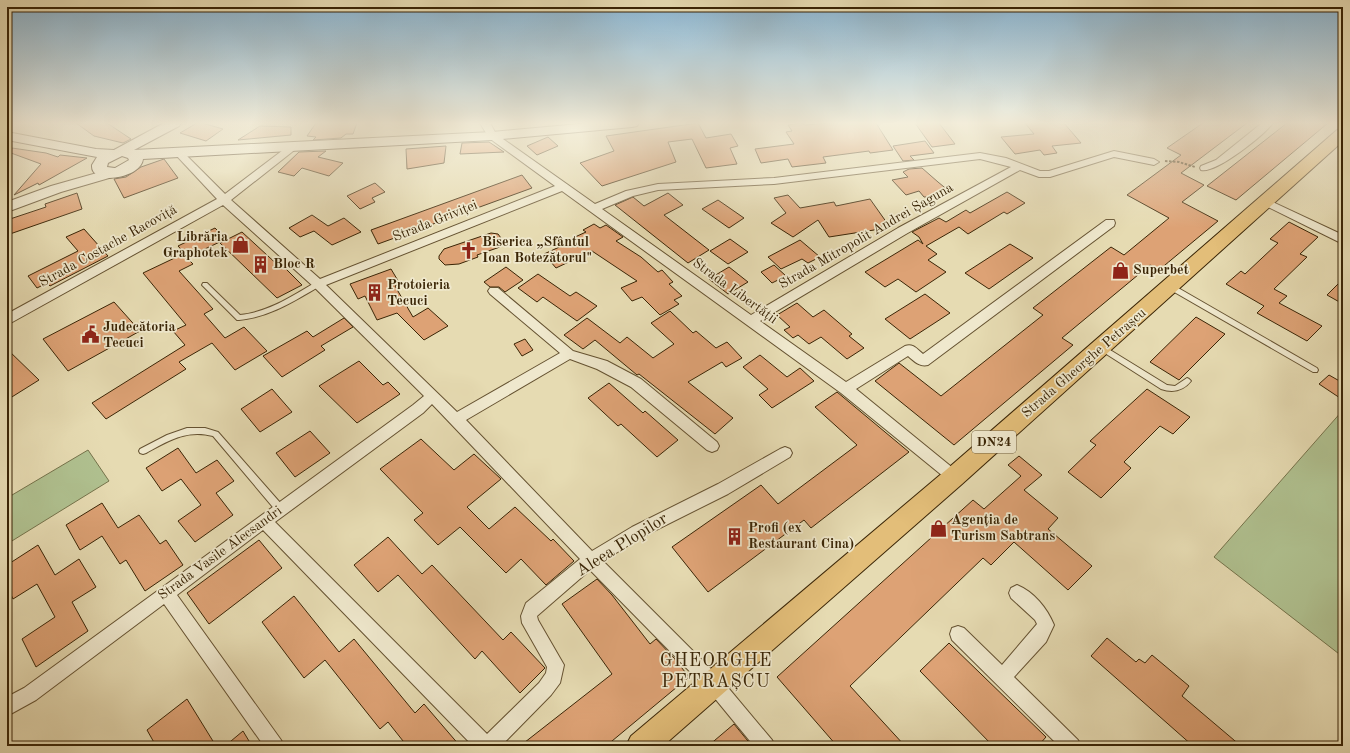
<svg xmlns="http://www.w3.org/2000/svg" width="1350" height="753" font-family="'Old Standard TT',serif">
	<style>
		.green { fill: #b0c190; stroke: #75734b }
		.building { fill: #dda275; stroke: #3a2506 }
		.lines { fill: none; stroke-linecap: round; stroke-linejoin: round }
		.service-casing { stroke: #655231; stroke-width: 2 }
		.minor-casing { stroke: #655231; stroke-width: 2 }
		.tertiary-casing { stroke: #655231; stroke-width: 2 }
		.secondary-casing { stroke: #3a2506; stroke-width: 2 }
		.primary-casing { stroke: #3a2506; stroke-width: 2 }
		.path { stroke: #3a2506; stroke-width: 2; stroke-dasharray: 2.5 1.5; stroke-linecap: butt }
		.service { fill: #efe8cd; fill-rule: evenodd }
		.minor { fill: #efe8cd; fill-rule: evenodd }
		.tertiary { fill: #efe8cd; fill-rule: evenodd }
		.secondary { fill: #efe8cd; fill-rule: evenodd }
		.primary { fill: #e3be79; fill-rule: evenodd }
		.labels { text-anchor: middle; dominant-baseline: central; stroke-width: 3.5; stroke-linejoin: round; paint-order: stroke }
		.shield { fill: #efe8cd; stroke: #706042; stroke-width: 1 }
		.shield-label { font-size: 13px; font-weight: bold; fill: #3a2506 }
		.street-label { font-size: 14px; fill: #3a2506; stroke: #efe8cd }
		.poi-label { font-size: 14px; font-weight: bold; fill: #3a2506; stroke: #efe8cd; text-anchor: start }
		.near-street-label { font-size: 17px; fill: #3a2506; stroke: #efe8cd }
		.near-neighbourhood-label { font-size: 18px; letter-spacing: 1px; fill: #3a2506; stroke: #efe8cd }
	</style>
	<rect width="100%" height="100%" fill="#e6dbb2"/>
	<filter id="stains"><feTurbulence type="fractalNoise" baseFrequency=".005" numOctaves="4"/><feColorMatrix values="0 0 0 0 .2 0 0 0 0 .09 0 0 0 0 .02 0 0 0 .5 -.17"/></filter>
	<radialGradient id="worn" r=".72"><stop offset=".6" stop-color="#630" stop-opacity="0"/><stop offset="1" stop-color="#630" stop-opacity=".3"/></radialGradient>
	<g class="green">
		<path d="M1343,410V657L1214,557Z"/>
		<path d="M88,450L109,481L7,544V498Z"/>
	</g>
	<g class="building">
		<path d="M76,123H107L131,139L123,143L94,136Z"/>
		<path d="M197,123H202L223,129L206,141L180,133Z"/>
		<path d="M316,123H357L353,134H346L341,138L313,140L316,137L307,136Z"/>
		<path d="M698,123L706,138L731,134L738,146L730,148L737,164L706,168L692,139L668,142L676,162L602,186L580,163L614,151L606,136Z"/>
		<path d="M802,123L805,125L830,123H876L893,150L870,153L869,151L823,157L826,163L792,167L788,159L761,163L755,149L794,144L786,132L792,131L788,125Z"/>
		<path d="M915,123H939L955,144L932,147Z"/>
		<path d="M1025,123H1064L1081,143L1052,146L1057,153L1044,155L1040,150L1015,154L1001,137L1034,134Z"/>
		<path d="M1203,123H1247L1181,173L1204,185L1182,202L1218,221L1159,270L1150,265L1062,338L1073,345L954,445L875,381L899,363L941,396L1043,315L1033,308L1111,247L1124,255L1169,218L1127,195L1181,155L1167,148Z"/>
		<path d="M1287,123H1328L1236,200L1207,186Z"/>
		<path d="M260,126L291,127V135L238,140Z"/>
		<path d="M548,137L558,146L537,155L527,146Z"/>
		<path d="M925,141L934,153L910,156L914,160L903,161L893,146Z"/>
		<path d="M489,142L504,152L460,154L462,143Z"/>
		<path d="M446,146L444,163L407,169L406,149Z"/>
		<path d="M12,148L46,153L58,157L60,155L87,158L39,185L38,183L14,195L41,164L11,153Z"/>
		<path d="M326,151L318,157L343,163L329,176L302,168L294,176L278,172L299,152Z"/>
		<path d="M164,159L178,178L124,198L114,179L126,177L141,167Z"/>
		<path d="M922,168L938,182L949,191L928,197H924L919,191L906,195L892,180L908,177L903,172L909,169Z"/>
		<path d="M522,175L532,188L378,244L371,230Z"/>
		<path d="M375,183L385,192L372,198L375,202L360,209L347,196Z"/>
		<path d="M1007,192L1025,203L1007,214L1004,212L968,234L959,227L926,246L937,254L928,260L946,272L916,292L898,279L885,287L865,272L918,240L923,244L919,237L912,232L939,218L946,222L966,210L970,213Z"/>
		<path d="M77,193L82,209L7,235V220L46,207L45,204Z"/>
		<path d="M668,193L683,205L664,215L709,250L688,263L615,205L633,197L644,206Z"/>
		<path d="M788,195L800,208L834,202L836,206L870,199L887,223L874,230L829,237L818,220L793,237L771,223L786,213L774,198Z"/>
		<path d="M718,200L744,218L729,228L702,209Z"/>
		<path d="M312,215L328,226L344,218L361,232L332,245L314,231L300,237L289,228Z"/>
		<path d="M1289,222L1318,237L1300,254L1307,257L1274,289L1287,296L1279,303L1322,326L1307,341L1257,313L1264,306L1226,284L1241,271L1245,274L1278,243L1270,239Z"/>
		<path d="M594,224L600,228L606,225L623,237L616,241L641,257L658,272L662,270L673,282L669,284L682,296L674,300L679,304L660,315L642,297L632,301L621,288L637,281L592,251L556,268L544,254L566,244L564,242L586,232L583,230Z"/>
		<path d="M215,228L226,239L188,257L178,246Z"/>
		<path d="M84,229L108,256L50,286L47,283L37,288L28,276L78,251L66,237Z"/>
		<path d="M242,232L281,268L284,267L302,285L277,298L220,243Z"/>
		<path d="M491,233L498,234L504,242L500,247L477,255L478,257L459,264L445,265L439,259V256L444,249Z"/>
		<path d="M730,239L748,252L728,264L710,251Z"/>
		<path d="M800,240L820,257L808,263L802,259L781,269L768,257Z"/>
		<path d="M1010,244L1033,258L989,289L965,273Z"/>
		<path d="M183,254L193,264L179,271L213,309L204,314L225,338L244,327L267,351L235,370L212,343L179,362L186,369L106,419L92,403L185,345L173,331L186,325L143,273Z"/>
		<path d="M774,265L786,276L772,283L761,272Z"/>
		<path d="M506,267L523,280L505,292L499,287H490L484,282Z"/>
		<path d="M729,267L748,282L728,294L709,279Z"/>
		<path d="M391,269L400,284L395,286L413,317L428,308L448,326L424,340L397,313L377,320L365,296L358,299L350,284Z"/>
		<path d="M538,274L570,296L576,292L597,306L577,321L543,297L537,302L518,288Z"/>
		<path d="M1343,279V304L1327,295Z"/>
		<path d="M925,294L950,313L910,339L885,319Z"/>
		<path d="M114,302L140,331L68,371L43,339Z"/>
		<path d="M797,303L813,317L824,310L852,334L849,336L864,348L847,359L821,337L809,344L798,335L793,338L784,330L790,327L777,315Z"/>
		<path d="M670,311L693,333L696,331L716,348L727,342L742,358L726,367L722,362L688,382L733,418L715,434L639,374L637,375L595,340L583,349L564,335L587,318L620,343L627,337L653,358L674,344L651,323Z"/>
		<path d="M1196,317L1225,334L1179,380L1150,362Z"/>
		<path d="M344,318L353,327L321,346L325,350L282,377L263,356L307,331L313,337Z"/>
		<path d="M525,339L533,350L522,356L514,344Z"/>
		<path d="M7,349L39,380L7,400Z"/>
		<path d="M760,355L787,377L800,368L814,381L772,408L759,395L768,389L743,367Z"/>
		<path d="M359,361L383,385L388,382L400,394L357,423L319,386Z"/>
		<path d="M1329,375L1343,383V400L1319,384Z"/>
		<path d="M609,383L643,413L645,411L678,440L657,457L621,424L618,426L588,398Z"/>
		<path d="M272,389L292,412L260,432L241,409Z"/>
		<path d="M1147,389L1190,417L1173,434L1160,426L1124,462L1131,468L1101,498L1068,472L1096,445L1090,441Z"/>
		<path d="M837,392L909,452L811,528L804,520L708,592L672,547L761,485L778,504L857,445L815,407Z"/>
		<path d="M310,431L330,453L295,477L276,453Z"/>
		<path d="M421,439L454,470L474,454L501,479L467,507L489,529L515,507L551,541L553,539L574,561L546,585L521,559L506,573L460,527L438,545L414,520L423,513L380,469Z"/>
		<path d="M178,448L196,473L217,460L234,481L216,493L233,515L195,542L178,521L201,505L181,479L162,491L146,468Z"/>
		<path d="M1019,456L1042,475L1024,490L1058,518L1048,529L1092,566L1068,590L1014,542L991,565L983,558L850,686L905,746H837L777,677L973,500L984,509L1021,476L1008,465Z"/>
		<path d="M102,503L118,528L139,515L160,544L166,540L183,565L145,591L126,560L120,564L102,536L80,550L66,525Z"/>
		<path d="M388,537L422,574L432,565L503,640L511,632L545,668L520,693L482,651L475,659L398,575L378,592L354,565Z"/>
		<path d="M259,540L282,568L209,624L187,593Z"/>
		<path d="M38,545L55,575L79,559L96,587L72,602L88,631L36,667L22,639L55,617L37,584L13,599L7,586V565Z"/>
		<path d="M597,579L612,595L650,644L656,639L674,658L689,677L606,746H520L612,674L562,604Z"/>
		<path d="M294,596L339,652L354,639L415,713L424,704L460,746H407L388,722L380,729L325,660L304,678L262,622Z"/>
		<path d="M1107,638L1136,662L1139,659L1145,663L1152,655L1189,686L1182,696L1241,746H1193L1091,656Z"/>
		<path d="M949,643L1046,737L1038,746H993L920,671Z"/>
		<path d="M187,699L216,746H156L147,730Z"/>
		<path d="M734,724L752,746H708Z"/>
		<path d="M243,731L252,746H225Z"/>
	</g>
	<g class="lines">
		<defs>
			<g id="service">
				<path d="M316,282H318L321,284L320,286C294,301 270,317 239,320H237L202,285L203,283H207L240,315C269,312 292,296 316,282Z"/>
				<path d="M1169,285H1173L1317,368L1318,370L1317,372H1313L1169,289L1168,287Z"/>
				<path d="M1102,345L1167,385L1175,386L1187,378L1189,379L1191,381C1183,391 1173,393 1161,389L1100,350L1099,348Z"/>
				<path d="M187,428H205L218,432L283,506L284,509L283,512L280,513L277,512L213,436C186,429 168,441 146,453L143,454L140,453L139,451L140,449L167,435Z"/>
			</g>
			<g id="minor">
				<path d="M480,123H490L496,134L595,204L626,191L658,184L774,178L980,153L1006,158L1040,171H1049L1114,151L1154,159L1159,162L1154,165L1114,157L1050,177H1039L1020,170L906,234L760,321L846,382L905,346C913,343 917,349 923,354L1106,220H1114L1115,223L1114,226L928,365C919,367 914,361 908,356L856,389L959,473L961,477L959,481L954,483L949,481L841,393L562,191L326,285L457,412L560,353L490,294L488,291L490,288H498L573,351L607,361L641,379L717,442L719,446L717,450L712,452L707,450L631,387L597,369L570,359L466,420L592,551L632,527L718,484L780,449L785,447L790,449L792,453L790,457L728,494L642,537L603,561L720,678L772,740L775,746H754L708,690L590,570L537,616L538,620L564,665L560,683L551,695L501,746H473L263,530L177,595L281,740L284,746H264L164,604L36,700L7,716V697L24,688L413,405L424,396L314,287L223,205L7,325V314L217,199L175,154L173,152L175,150H181L225,194L291,144H297L299,146L297,148L231,200L320,279L555,186L489,138ZM980,159L1011,167L898,228L751,315L602,209L633,196L658,190L774,184ZM432,404L580,559L526,603L521,616L522,623L547,667L546,673L539,683L487,734L275,522L423,413Z"/>
				<path d="M1262,123H1273C1264,135 1216,174 1201,170L1200,168L1201,166L1216,160Z"/>
				<path d="M1266,199L1343,235V244L1262,204L1261,202Z"/>
				<path d="M1017,585C1034,592 1047,608 1054,625L1046,642L1014,677L1078,740L1081,746H1059L952,640L950,634L952,628L958,626L964,628L1002,665L1037,624L1035,620L1011,598L1009,593L1011,588Z"/>
			</g>
			<path id="tertiary" d="M111,169L116,170L118,173L116,176L61,192L7,212V202L51,186Z"/>
			<path id="secondary" d="M164,123H181L179,126L134,150L492,132L590,123H639L637,126L632,127L492,140L143,159C141,179 90,186 92,165L97,157L7,140V132L96,149L114,150ZM122,156L128,158L129,160L115,168L107,167L108,163Z"/>
			<path id="primary" d="M1343,128V141L962,484L663,746H626L631,736L946,470L1337,130Z"/>
		</defs>
		<use href="#service" class="service-casing"/>
		<use href="#minor" class="minor-casing"/>
		<use href="#tertiary" class="tertiary-casing"/>
		<use href="#secondary" class="secondary-casing"/>
		<use href="#primary" class="primary-casing"/>
		<path class="path" d="M1165,161L1179,162L1195,167"/>
		<use href="#service" class="service"/>
		<use href="#minor" class="minor"/>
		<use href="#tertiary" class="tertiary"/>
		<use href="#secondary" class="secondary"/>
		<use href="#primary" class="primary"/>
	</g>
	<linearGradient id="sky" x2="0" y2="1"><stop stop-color="#89b6d4"/><stop offset="0.54" stop-color="#f4efdc"/><stop offset="1" stop-color="#f4efdc" stop-opacity="0"/></linearGradient>
	<rect width="1350" height="228" fill="url(#sky)"/>
	<defs>
		<symbol id="shop-bare" viewBox="-9 -9 18 18"><path d="M-5-2.5h2.3a2.7 3.5 0 0 1 5.4 0H5L5.5 6h-11ZM-1.5-2.5h3a1.5 2.3 0 0 0-3 0Z" fill="#8f2418" stroke="#efe8cd" stroke-width="2.5" paint-order="stroke"/></symbol>
		<symbol id="church-bare" viewBox="-9 -9 18 18"><path d="M-1.2-6h2.4v3.5h3.3v2.4h-3.3V6h-2.4V-.1h-3.3v-2.4h3.3Z" fill="#8f2418" stroke="#efe8cd" stroke-width="2.5" paint-order="stroke"/></symbol>
		<symbol id="building-bare" viewBox="-9 -9 18 18"><path d="M-4-6H4V6H1V3H-1V6H-4ZM-2.5-4.3h1.7v1.8h-1.7ZM.8-4.3h1.7v1.8H.8ZM-2.5-1h1.7V.8h-1.7ZM.8-1h1.7V.8H.8Z" fill="#8f2418" stroke="#efe8cd" stroke-width="2.5" paint-order="stroke"/></symbol>
		<symbol id="civic-bare" viewBox="-9 -9 18 18"><path d="M-.6-6.5H3V-4.5H.6V-3L4-1V1h2V6H-6V1h2V-1L-.6-3ZM-1.2 2.5V6h2.4V2.5Z" fill="#8f2418" stroke="#efe8cd" stroke-width="2.5" paint-order="stroke"/></symbol>
	</defs>
	<g fill-rule="evenodd">
		<use href="#shop-bare" x="228" y="232" width="25" height="25"/>
		<use href="#church-bare" x="456" y="238" width="25" height="25"/>
		<use href="#building-bare" x="248" y="252" width="25" height="25"/>
		<use href="#shop-bare" x="1108" y="258" width="25" height="25"/>
		<use href="#building-bare" x="362" y="280" width="25" height="25"/>
		<use href="#civic-bare" x="78" y="322" width="25" height="25"/>
		<use href="#shop-bare" x="926" y="516" width="25" height="25"/>
		<use href="#building-bare" x="722" y="524" width="25" height="25"/>
	</g>
	<g class="labels">
		<rect class="shield" x="972" y="431" width="44" height="22" rx="3"/>
		<g class="shield-label">
			<text x="994" y="442">DN24</text>
		</g>
		<g class="street-label">
			<text transform="translate(435 221) rotate(-22)">Strada Griviței</text>
			<text transform="translate(866 236) rotate(-30)">Strada Mitropolit Andrei Șaguna</text>
			<text transform="translate(108 246) rotate(-29)">Strada Costache Racoviță</text>
			<text transform="translate(735 291) rotate(36)">Strada Libertății</text>
			<text transform="translate(1084 363) rotate(-41)">Strada Gheorghe Petrașcu</text>
			<text transform="translate(220 553) rotate(-36)">Strada Vasile Alecsandri</text>
		</g>
		<g class="poi-label">
			<text x="228" y="237" text-anchor="end">Librăria<tspan x="228" dy="16">Graphotek</tspan></text>
			<text x="482" y="242">Biserica „Sfântul<tspan x="482" dy="16">Ioan Botezătorul"</tspan></text>
			<text x="273" y="264">Bloc R</text>
			<text x="1133" y="270">Superbet</text>
			<text x="387" y="285">Protoieria<tspan x="387" dy="16">Tecuci</tspan></text>
			<text x="103" y="327">Judecătoria<tspan x="103" dy="16">Tecuci</tspan></text>
			<text x="951" y="520">Agenția de<tspan x="951" dy="16">Turism Sabtrans</tspan></text>
			<text x="748" y="528">Profi (ex<tspan x="748" dy="16">Restaurant Cina)</tspan></text>
		</g>
		<g class="near-street-label">
			<text transform="translate(622 545) rotate(-32)">Aleea Plopilor</text>
		</g>
		<g class="near-neighbourhood-label">
			<text x="716" y="661">GHEORGHE<tspan x="716" dy="21">PETRAȘCU</tspan></text>
		</g>
	</g>
	<rect width="1350" height="753" fill="none" stroke="#e6dbb2" stroke-width="24"/>
	<rect x="8" y="8" width="1334" height="737" fill="none" stroke="#3a2506" stroke-width="2"/>
	<rect x="12" y="12" width="1326" height="729" fill="none" stroke="#3a2506"/>
	<rect width="100%" height="100%" filter="url(#stains)"/>
	<rect width="100%" height="100%" fill="url(#worn)"/>
</svg>
